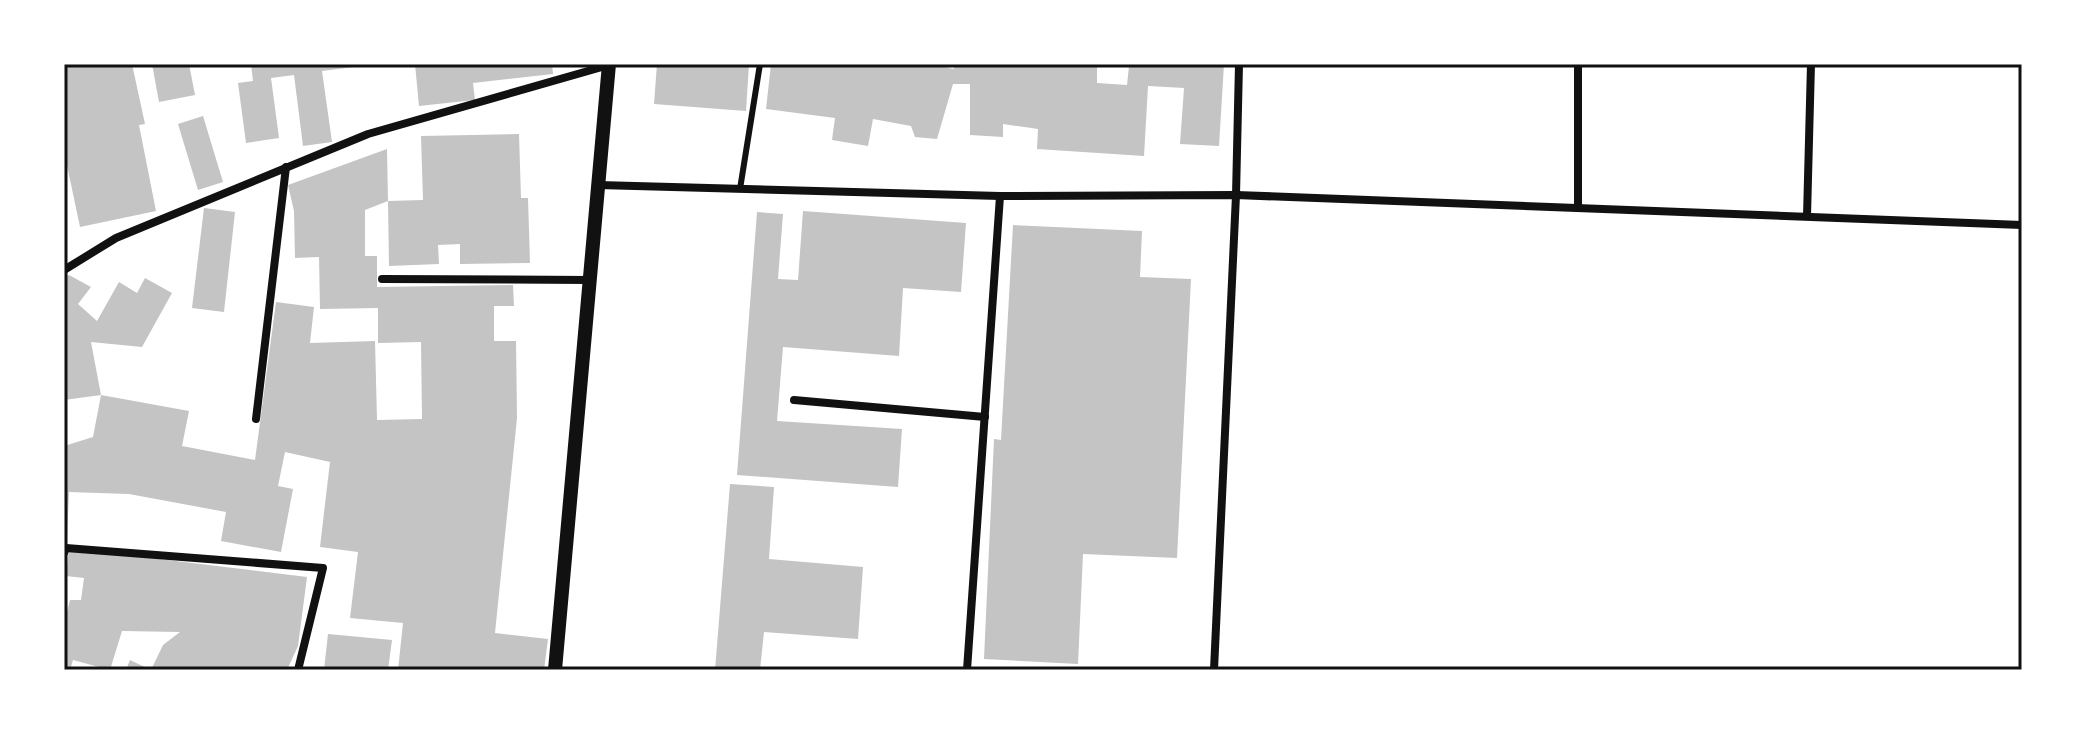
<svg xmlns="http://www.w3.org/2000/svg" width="2086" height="734" font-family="'Fira Sans Condensed',sans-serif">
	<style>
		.building { fill: #c4c4c4 }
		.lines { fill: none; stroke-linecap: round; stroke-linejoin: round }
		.service { stroke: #111; stroke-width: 6 }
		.minor { stroke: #111; stroke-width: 8 }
		.tertiary { stroke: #111; stroke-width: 14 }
		.neatline { fill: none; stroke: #111; stroke-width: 3 }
	</style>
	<rect width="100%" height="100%" fill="#fff"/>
	<g class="building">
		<path d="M64,64H132L145,124L139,125L156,211L80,227L64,151Z"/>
		<path d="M152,64H189L195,95L159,102Z"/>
		<path d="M251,64H353L354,67L322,71L332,142L303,146L294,75L271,78L279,138L246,143L238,83L253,81Z"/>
		<path d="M415,64H552L553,74L473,83L475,100L419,106Z"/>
		<path d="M657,64H749L746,111L654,104Z"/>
		<path d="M771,64H930L954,69V64H1097V83L1127,85L1129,66L1224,64L1219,146L1180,144L1184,88L1148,86L1144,156L1037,149L1038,129L1003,124V137L970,135V84H953L937,139L915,137L911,126L873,119L868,146L832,140L835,118L766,109Z"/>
		<path d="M203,116L223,182L198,190L178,124Z"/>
		<path d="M519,134L521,198H528L530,263L460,264V244L438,245L439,264L389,266L388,201L423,200L421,136Z"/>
		<path d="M387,149L388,201L365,210V256H377V287L513,285L514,306H494V341H516L517,418L495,633L548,639L544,670H398L403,623L350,618L358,552L320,547L330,462L285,452L278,486L293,489L281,552L221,541L226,512L129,494L69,492L67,537H64V446L93,437L101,395L64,400V278L69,275L91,287L78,304L97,321L119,282L137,293L145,278L172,293L142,347L91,342L101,395L189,411L182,446L255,460L276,302L314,307L310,343L375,341L377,420L422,419L421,342L378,343V308L320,309L319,257L295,258L294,211L288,185Z"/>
		<path d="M204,208L235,212L224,312L192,308Z"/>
		<path d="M803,211L966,223L961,292L903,288L899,356L783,347L777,421L902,429L898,487L737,475L757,212L783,214L778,279L798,280Z"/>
		<path d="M1013,225L1142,231L1140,277L1191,279L1177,558L1083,554L1078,664L984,659L994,439L1001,440Z"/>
		<path d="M730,484L774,487L769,559L863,567L858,639L764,632L760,670H715Z"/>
		<path d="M69,548L307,577L298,646L287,670H126L130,660L151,670L163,645L180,632L122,631L110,670L73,660L70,670H64V624L70,600H81L84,578L66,576Z"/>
		<path d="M328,634L392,640L388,670H324Z"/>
	</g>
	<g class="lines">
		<path class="service" d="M740,189L760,64"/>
		<g class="minor">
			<path d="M598,185L1000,196L1236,195L2022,225"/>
			<path d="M1578,208V64"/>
			<path d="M1807,216L1811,64"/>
			<path d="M64,270L116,238L368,134L609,65"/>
			<path d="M382,279L590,280"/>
			<path d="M794,400L985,417"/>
			<path d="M256,419L286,167"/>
			<path d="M64,553L66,548L323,568L298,670"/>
			<path d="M967,670L1000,196"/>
			<path d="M1214,670L1236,195L1239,64"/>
		</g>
		<path class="tertiary" d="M555,670L609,64"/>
	</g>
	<rect width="2086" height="734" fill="none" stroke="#ffffff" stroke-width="132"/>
	<rect x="66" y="66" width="1954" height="602" class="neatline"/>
</svg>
